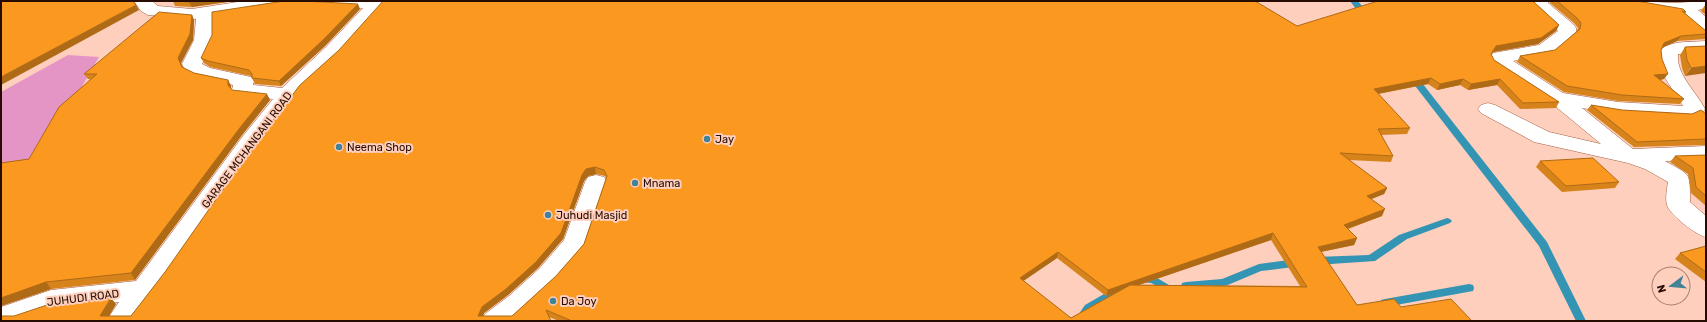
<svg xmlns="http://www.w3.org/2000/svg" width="1707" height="322" font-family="Rubik,sans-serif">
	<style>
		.green { fill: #e595c5 }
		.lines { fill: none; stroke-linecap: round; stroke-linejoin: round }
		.stream { fill: #3394b4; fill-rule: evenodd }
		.street-casing { stroke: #a36043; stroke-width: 1 }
		.street { fill: #fff; fill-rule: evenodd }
		.wall { fill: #d7831c; fill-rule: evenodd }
		.shaded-wall { fill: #af6a16 }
		.building { fill: #fa9820; stroke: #af6a16; fill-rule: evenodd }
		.poi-dot { fill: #448298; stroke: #fecfbc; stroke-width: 1.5 }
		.labels { text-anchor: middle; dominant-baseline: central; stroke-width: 4; stroke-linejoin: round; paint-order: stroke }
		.poi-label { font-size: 11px; fill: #260b02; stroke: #fecfbc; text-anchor: start }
		.street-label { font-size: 11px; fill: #260b02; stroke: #fecfbc }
	</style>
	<rect width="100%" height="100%" fill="#fecfbc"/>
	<path class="green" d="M68,55L99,57L40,159L1,165V92Z"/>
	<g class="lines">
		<g class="stream">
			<path d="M1350,1H1358L1369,15L1368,17H1362Z"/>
			<path d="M1409,74H1415L1547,242L1586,321H1576L1539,246L1409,78L1408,76Z"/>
			<path d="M1447,218L1450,219L1452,221L1450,223L1407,239L1375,261L1316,265L1312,264L1311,261L1312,258L1316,257L1369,255L1399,235Z"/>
			<path d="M1297,259L1301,260L1302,263L1301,266L1261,271L1223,287L1186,290L1182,289L1181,286L1182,283L1186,282L1222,279L1259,264Z"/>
			<path d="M1152,275L1174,288L1175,291L1174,294C1164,297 1159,286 1151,283C1147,282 1143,284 1138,283L1137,280L1138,277Z"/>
			<path d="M1469,284L1473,285L1474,288L1473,291L1385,307L1381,306L1380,303L1381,300L1385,299Z"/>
			<path d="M1116,287L1120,288L1121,291L1120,294L1093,311L1085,321H1074L1085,305Z"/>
		</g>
		<defs>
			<g id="street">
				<path d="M134,1H152L158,6L192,9L244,1H289L286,5L280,6L213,16V40L202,64L210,68L251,77L254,81L253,85L282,88L326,47L363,8L313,6L307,5L304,1H384L386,3L340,55L301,90L259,146L168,277L134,321H106L119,302L52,310L19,321H1V307L51,290L136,281L243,136L273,99L235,94L232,90L233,85L197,77L186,72L182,64L194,40L196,19L148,15L141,11Z"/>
				<path d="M1531,1H1549L1548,3L1573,24L1576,28V33L1552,54L1513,61L1563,93L1618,102L1683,106C1677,93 1641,54 1669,45C1680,41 1694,42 1706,41V53L1678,54C1676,75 1696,91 1705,109L1702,113L1688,118L1618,114L1582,108L1633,149L1706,146V160L1665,161C1691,176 1690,171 1690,202L1706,216V237C1696,235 1670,215 1667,205C1665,199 1667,189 1668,182L1645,169L1628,163L1534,142L1481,113L1478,109L1481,105L1488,103L1495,105L1549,132L1601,144L1549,101L1492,64L1489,60L1493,53L1539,45L1558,31L1533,8L1530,4Z"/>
				<path d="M1631,1L1675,3L1706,1V8L1698,10L1706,17V31L1700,30L1680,13L1640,6L1634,5Z"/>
				<path d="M596,175L604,177L607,182L584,249L557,281L513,321H481L485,314L509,296L539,269L564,240L585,182L588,177Z"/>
			</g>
		</defs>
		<use href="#street" class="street-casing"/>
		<use href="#street" class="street"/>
	</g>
	<g class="wall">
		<path d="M173,1H234L192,7L175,6Z"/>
		<path d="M1550,1H1637L1686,12L1685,14L1706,31V39L1677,41L1662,48L1661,50L1664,79L1660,80L1684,99L1680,104L1618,101L1564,92L1517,62L1520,56L1555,50L1577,31L1578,28L1574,23L1550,3Z"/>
		<path d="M1661,1H1683L1675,2Z"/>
		<path d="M1535,3L1559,25L1556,31L1538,44L1493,52L1491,54L1494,60L1559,102L1556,108L1520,109L1497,85L1468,90L1460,85L1437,90L1428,84L1378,94L1410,128L1407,134L1381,135L1393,156L1391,162L1348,160L1387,188L1384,194L1371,199L1382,216L1348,229L1357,238L1354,245L1321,252L1357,305L1401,307L1472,321H559L549,317L14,316L116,304L109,316H131L339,50L1297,26ZM596,174L605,176L606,178L584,244L556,276L512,316H483L484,313L508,295L538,268L563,239L584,181L588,176ZM1271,240L1300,286L1139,285ZM1057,258L1106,296L1115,293L1071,318L1023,281Z"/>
		<path d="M1705,5H1706V15L1701,11Z"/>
		<path d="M360,9L325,46L281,86L255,84L251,76L210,67L204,63L201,58Z"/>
		<path d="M194,20L193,40L181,63L182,67L194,73L228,80L231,86V89L232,90L270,100L242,135L135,280L51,289L1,306V163L29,159L90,79H88L84,74Z"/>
		<path d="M1706,46L1685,76L1682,68L1680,55L1685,47Z"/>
		<path d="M1591,105L1622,110L1692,114H1706V145L1634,147L1587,110Z"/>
		<path d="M1706,155V206L1691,193L1688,174L1670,162L1675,156Z"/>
		<path d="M1540,161L1619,182L1615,188L1562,192L1536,167Z"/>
		<path d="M1706,246V282L1675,259L1680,253Z"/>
	</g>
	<g class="shaded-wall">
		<path d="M196,1H234L192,7L189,2Z"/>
		<path d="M358,4L360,9L325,46L281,86L279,81Z"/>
		<path d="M136,5L139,10L1,85V77Z"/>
		<path d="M192,15L194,20L193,40L181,63L185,73L178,58Z"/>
		<path d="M1559,25L1556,31L1538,44L1493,52L1488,59L1496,46Z"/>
		<path d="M1681,36L1677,41L1661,48L1664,43Z"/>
		<path d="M1706,66V73L1685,76L1691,68Z"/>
		<path d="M1668,74L1664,79L1651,81L1654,75Z"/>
		<path d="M1431,78L1428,84L1372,95L1374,89Z"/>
		<path d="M1463,79L1460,85L1437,90L1440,84Z"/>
		<path d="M1500,79L1497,85L1468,90L1471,84Z"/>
		<path d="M228,80L231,86V91L228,85Z"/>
		<path d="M267,94L270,100L242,135L135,280L131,273L239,129Z"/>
		<path d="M595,167L596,174L588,176L584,181L563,239L538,268L508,295L484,313L481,321L478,316L482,307L586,169Z"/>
		<path d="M1387,188L1384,194L1364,202L1367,196Z"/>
		<path d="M1385,209L1382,216L1341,231L1344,225Z"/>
		<path d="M1273,233L1271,240L1106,296L1108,290Z"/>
		<path d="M1357,238L1354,245L1315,253L1318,247Z"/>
		<path d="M1058,252L1057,258L1019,284L1020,278Z"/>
		<path d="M46,282L51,289L1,306V298Z"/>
		<path d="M111,298L116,304L106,321L100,316Z"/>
	</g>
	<g class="building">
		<path d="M1,1H133L136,5L1,77Z"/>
		<path d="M177,1H196L189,2Z"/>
		<path d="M284,1H304L358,4L323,40L279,81L252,78V74L249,70L208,61L201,58L212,35V12Z"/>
		<path d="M383,1H1255L1297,26L1378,1H1533L1535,3L1559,25L1541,38L1496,46L1491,54L1494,60L1559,102L1523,103L1500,79L1471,84L1463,79L1440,84L1431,78L1374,89L1410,128L1378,129L1393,156L1340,153L1387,188L1367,196L1385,209L1344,225L1357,238L1318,247L1357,305L1394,299L1401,307L1451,299L1472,321H572L546,310L551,321H1V316H14L47,305L111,298L100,316H131L165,272L257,141L300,85L339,50ZM595,167L604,170L607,176L584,244L556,276L512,316H478L482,307L506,289L536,262L561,233L582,175L586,169ZM1273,233L1307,287L1130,285L1071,318L1020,278L1058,252L1108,290Z"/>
		<path d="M1557,1H1637L1683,9L1686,12L1682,11L1706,31V34L1681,36L1664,43L1661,50L1662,59L1668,74L1654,75L1684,99L1622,95L1567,86L1520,56L1555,50L1580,29L1581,23L1577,18Z"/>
		<path d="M159,12L192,15L190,34L178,58L182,67L194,73L228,80V85L232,90L267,94L239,129L131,273L46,282L1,298V163L29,159L59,107L97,74H84Z"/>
		<path d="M1706,46V66L1691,68L1687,60L1685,47Z"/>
		<path d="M1591,105L1622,110L1692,114L1701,110L1706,114V139L1637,142Z"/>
		<path d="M1706,155V196L1696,187L1693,168L1675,156Z"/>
		<path d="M1593,158L1619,182L1566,186L1540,161Z"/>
		<path d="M1706,246V272L1680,253Z"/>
	</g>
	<g class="poi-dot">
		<circle cx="707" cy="139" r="4"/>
		<circle cx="339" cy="147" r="4"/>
		<circle cx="635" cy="183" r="4"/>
		<circle cx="548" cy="215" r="4"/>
		<circle cx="553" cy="301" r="4"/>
	</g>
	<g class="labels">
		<g class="poi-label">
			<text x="715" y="139">Jay</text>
			<text x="347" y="147">Neema Shop</text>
			<text x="643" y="183">Mnama</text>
			<text x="556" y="215">Juhudi Masjid</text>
			<text x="561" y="301">Da Joy</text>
		</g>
		<g class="street-label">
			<text transform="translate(247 150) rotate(-53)">GARAGE MCHANGANI ROAD</text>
			<text transform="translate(83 298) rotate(-7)">JUHUDI ROAD</text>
		</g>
	</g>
	<rect width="1707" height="322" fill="none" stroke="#260b02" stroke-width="4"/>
	<g transform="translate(1671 286) rotate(254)"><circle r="19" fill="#fecfbc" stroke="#a88172"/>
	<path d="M0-3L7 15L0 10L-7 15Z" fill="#448298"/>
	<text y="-6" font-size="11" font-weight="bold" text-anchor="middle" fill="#260b02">N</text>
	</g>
</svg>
